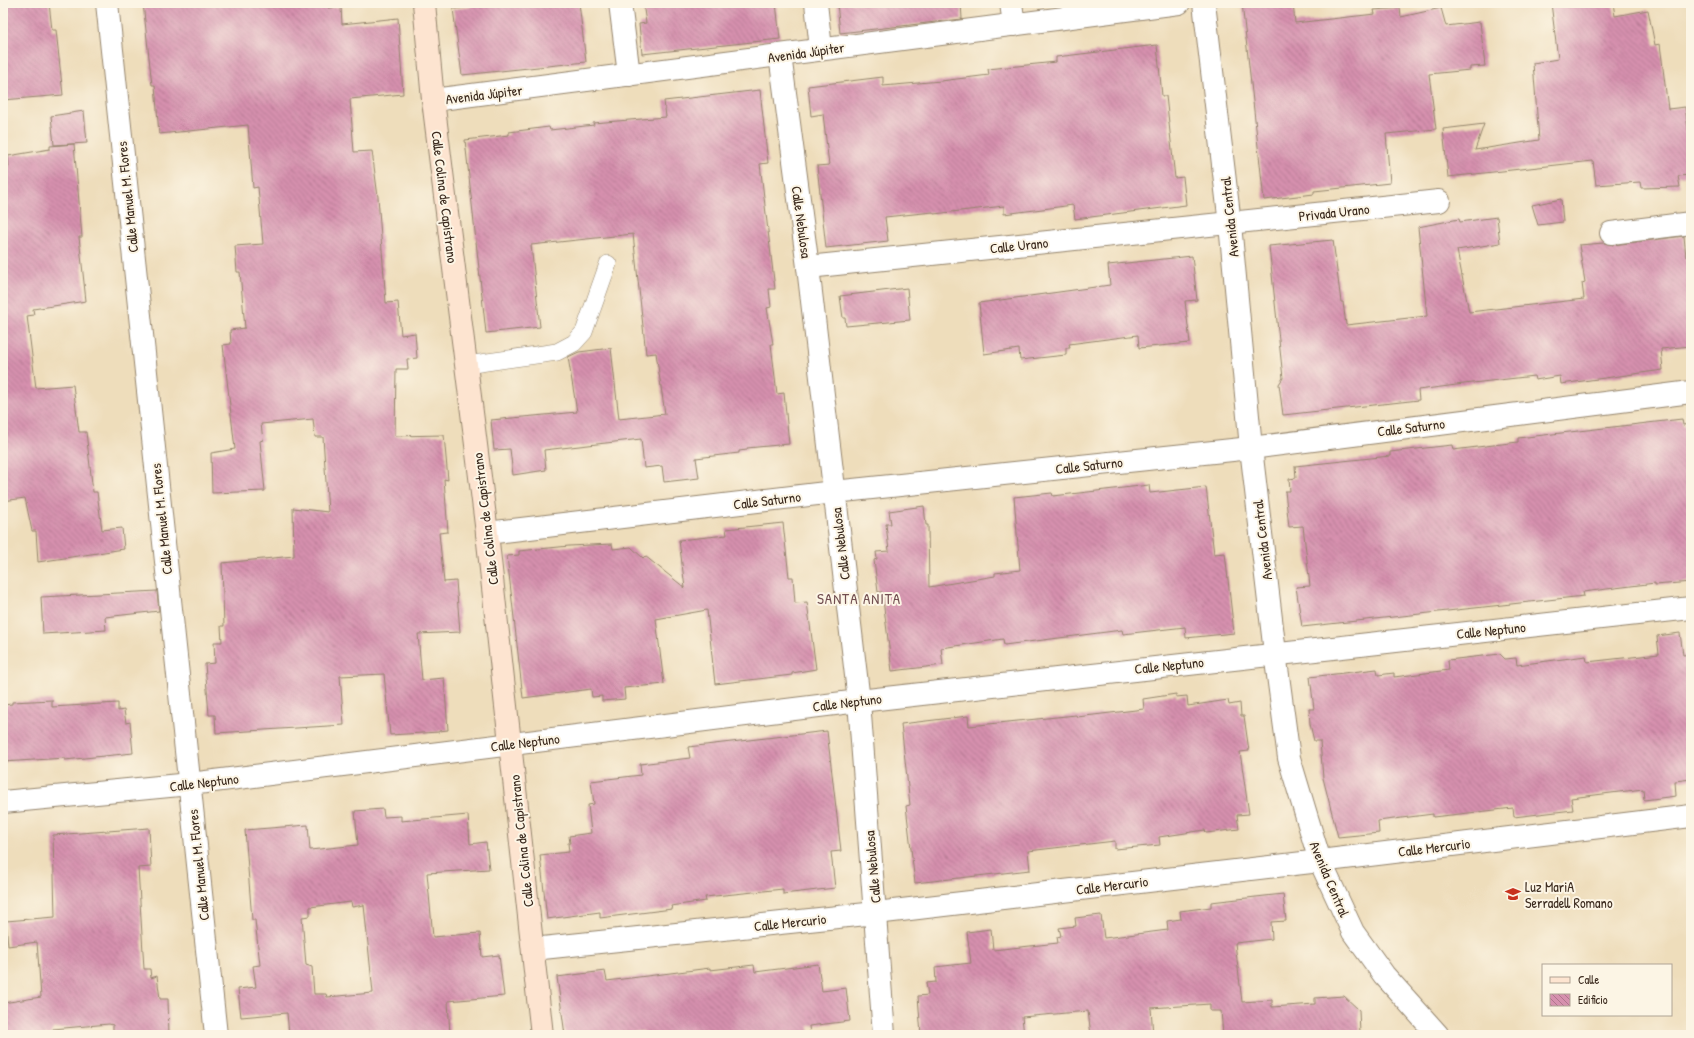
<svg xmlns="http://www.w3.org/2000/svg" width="1694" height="1038" font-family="'Patrick Hand',sans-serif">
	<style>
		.building { fill: url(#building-back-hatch); fill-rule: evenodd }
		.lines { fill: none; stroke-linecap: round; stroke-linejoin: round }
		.service-casing { stroke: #94846c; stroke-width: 18 }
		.minor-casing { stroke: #94846c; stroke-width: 24 }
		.tertiary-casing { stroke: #94846c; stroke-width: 24 }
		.secondary-casing { stroke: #94846c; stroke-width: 24 }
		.service { stroke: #fff; stroke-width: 17 }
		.minor { stroke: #fff; stroke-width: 22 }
		.tertiary { stroke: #fff; stroke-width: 22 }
		.secondary { stroke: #fde4d0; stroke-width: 22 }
		.labels { text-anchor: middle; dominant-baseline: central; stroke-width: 4; stroke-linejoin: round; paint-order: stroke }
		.street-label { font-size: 14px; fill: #3b2a1e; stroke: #fcf5e5 }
		.poi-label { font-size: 14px; fill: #3b2a1e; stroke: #fcf5e5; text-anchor: start }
		.neighbourhood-label { font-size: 15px; letter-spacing: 1px; fill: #714e50; stroke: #fcf5e5 }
	</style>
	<defs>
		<pattern id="building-back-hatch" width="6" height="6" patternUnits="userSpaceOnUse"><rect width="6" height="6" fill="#d690ae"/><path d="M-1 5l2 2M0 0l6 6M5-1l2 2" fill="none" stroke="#af768d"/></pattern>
	</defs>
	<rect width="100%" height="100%" fill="#fcf5e5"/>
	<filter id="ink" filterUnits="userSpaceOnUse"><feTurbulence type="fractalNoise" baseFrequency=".025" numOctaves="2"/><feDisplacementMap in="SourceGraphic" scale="8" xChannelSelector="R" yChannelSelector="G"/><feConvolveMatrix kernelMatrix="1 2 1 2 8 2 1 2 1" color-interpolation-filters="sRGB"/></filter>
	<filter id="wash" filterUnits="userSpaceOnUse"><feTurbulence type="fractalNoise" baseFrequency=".012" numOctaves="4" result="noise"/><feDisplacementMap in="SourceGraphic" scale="16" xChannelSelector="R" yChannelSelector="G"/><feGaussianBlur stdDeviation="0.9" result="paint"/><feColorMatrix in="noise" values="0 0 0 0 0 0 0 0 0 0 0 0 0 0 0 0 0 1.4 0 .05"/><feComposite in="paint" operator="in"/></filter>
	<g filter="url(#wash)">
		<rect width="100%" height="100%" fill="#edb"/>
		<g id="blocks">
			<g class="building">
				<path d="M3,3H49L52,30H56L63,95L3,100Z"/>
				<path d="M143,3H328V8L341,7L342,24L398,18L403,94L350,99L354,152L372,151L378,197L386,303L398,302L401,335L415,333L417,358L407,359L408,369H396L395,436L444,435L448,480L444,479L448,532L439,533L444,582L456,581L460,632L418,634L422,680L444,678L448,730L439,731V732L390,735L384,674L340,676L344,725L216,733L215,715H209L205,664L215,663L214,642H222L221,626H224L222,563L294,556L293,508L328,512L323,437H315L313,419L261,424L263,440L260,441L265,491L212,493L211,453L235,449L223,345L231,344L230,330L245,328L240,272H237L235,246L263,244L258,187L253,188L248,125L159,134L155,85H152Z"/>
				<path d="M470,3H579L586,62L462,75L453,9L471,7Z"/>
				<path d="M643,3H776L780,39L642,54L639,24L646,23Z"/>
				<path d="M837,3H961L962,19L840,33Z"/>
				<path d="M1242,3H1293L1295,23L1375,14L1374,10L1400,8L1401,17L1441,8L1446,26L1480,22L1485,66L1470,67V70L1429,74L1436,129L1386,134L1390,183L1314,191V194L1264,200Z"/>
				<path d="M1551,3H1613L1615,16L1648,10L1655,45L1660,44L1668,109L1685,107L1691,149V175L1678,176L1680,187L1641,188L1640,182L1596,185L1593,161L1448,177L1443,129L1484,124L1475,150L1539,140L1533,63L1558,59Z"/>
				<path d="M1157,45L1162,96H1166L1175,178L1183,177L1186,205L1075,219L1073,205L1004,214V206L934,214L933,212L885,217L888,241L826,248L817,166L829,165L823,114L811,116L808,86L883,77V86L941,81L989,75L988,69L1056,62V57Z"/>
				<path d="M760,90L768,163L760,164L775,289H769L771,307L767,308L773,344H771L777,394L784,393L789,444L747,448V450L739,451V453L696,458L699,478L664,482L662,466L644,468L641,439L544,450L546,470L513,475L510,449L494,450L491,420L577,412L568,357L579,352L611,348L619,419L665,414L656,353L646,354L633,234L531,245L540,327L486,333L465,140L509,135V132L549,127L550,130L594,125L593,123L666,117L664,101Z"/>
				<path d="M84,111L87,143L54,145L51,116Z"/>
				<path d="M74,144L82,237H79L86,301L33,309L34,315L27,316L36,388L73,385L79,432H86L93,492H97L102,530L122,528L124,549L38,562L36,531H32L25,498L3,501V168L9,167L8,156L50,149V146Z"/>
				<path d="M1561,199L1563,222L1538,225L1532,205Z"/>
				<path d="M1497,217L1500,243L1457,250L1469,312L1584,299L1582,283L1585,282L1579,245L1604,243L1613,245L1684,236L1686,257L1691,256V346L1661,349L1663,370L1561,384L1560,376L1535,380L1534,376L1464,384L1418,390L1419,400L1283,415L1279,384L1283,378L1269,246L1333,240L1341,302H1343L1346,325L1427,316L1418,227L1459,219L1460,222Z"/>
				<path d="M1192,256L1197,300L1185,301L1190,343L1139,348L1138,335L1069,344L1070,348H1066V355L1020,360L1019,349L984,354L979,303L1110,285L1108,265Z"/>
				<path d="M907,288L910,320L846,326L845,318H843L840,296Z"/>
				<path d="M1682,419L1683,425L1691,424V582L1655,585V583L1583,592L1584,596L1302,627L1296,587L1310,586L1303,526L1289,527L1285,491H1290L1289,479L1296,478L1295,466L1390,456V452L1452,445L1453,450L1518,442V438Z"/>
				<path d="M1149,485L1150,493L1206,487L1214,554L1225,553L1234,633L1186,638L1185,627L1123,634L1122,630L1004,645L1003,639L941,648L943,665L892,671L882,592H878L874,560L877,559L876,552L889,551L886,524H891L889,511L924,506L926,525H928L929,587L995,576V573L1020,570L1014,497L1052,493L1053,496Z"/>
				<path d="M783,523L789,577H793L795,603L807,602L816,669L792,673V675L715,684L707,610L656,619L664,684L624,688L625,699L602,701V696L592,697L591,689L523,698L507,556L519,555V551L569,546L612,544L613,549L631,547L643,558L645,556L685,588L679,540L727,535L726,529Z"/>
				<path d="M157,591L159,611L105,617L106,630L43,634L41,597Z"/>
				<path d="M1680,633L1683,655L1691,654V779L1675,781L1676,796L1644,800L1643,789L1571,798L1573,810L1514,817L1513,808L1433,817V814L1378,821L1379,833L1338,837L1323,778L1320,741H1314L1310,724L1309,709H1314L1310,677L1377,669L1378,675L1394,673V677L1449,670L1448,660L1500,654L1505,659L1516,658L1517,665L1586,656L1587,662L1659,654L1657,636Z"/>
				<path d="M1176,694V697L1187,696L1188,706L1228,700L1229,705L1240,703L1241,716H1244L1249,751L1240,752L1249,814L1237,815L1239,829L1206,833L1205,830L1159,837L1160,845L1115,849V841L1028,851L1030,870L915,883L906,806L910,805L901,724L968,716L969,726L1076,715L1077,717L1144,709L1143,699Z"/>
				<path d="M52,700V707L118,703V711L124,710L126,723L130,722L133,753L65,760V758L3,762V705L12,704V702Z"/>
				<path d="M827,731L841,851L831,852L835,888L783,894V889L705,897L706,901L671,906L672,909L600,918V912L547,919L540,855L569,852L568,843H570L569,836L591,833L588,805L594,804L591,781L641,775L640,764L690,758L688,747Z"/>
				<path d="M383,809L384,817L401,816V821L468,815L470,844L486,842L489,869L427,873L433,937L480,933L482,957L499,955L504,996L448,1001L450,1035H289L287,1013L241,1017L238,989L256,987L253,966L260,965L255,920H252L245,830L308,825L310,850L358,845L355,811ZM351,902L352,907L364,905L373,993L327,997L326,994H314L312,967L306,965L302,917L310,916V907Z"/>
				<path d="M149,828L151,867L138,868L144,969H150L151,978L157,976L160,999H168L169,1035H113V1025L109,1024L53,1029L50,1035H3V1003L41,997L37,942L8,946L6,921L55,917L53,835Z"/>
				<path d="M1283,894L1286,921L1271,922L1272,939L1235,943L1242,1002L1272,1000V1007L1315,1004V998L1344,996L1359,1010L1360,1034L1223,1035L1221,1011H1210V1004L1151,1008L1153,1035H1091L1088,1011L1022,1017L1024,1035H921L918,996L928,995L926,983L936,982L935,967L971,963L967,932L991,929L993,950L1058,943L1057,937L1061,936L1059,928L1076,926L1075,918L1101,915L1104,938L1168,930L1167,921L1181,919L1180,911L1211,907V902Z"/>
				<path d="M818,964L822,991L846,988L850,1021L809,1026L810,1035H644L643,1031L609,1035H565L557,977L605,971L607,981L710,968V970L754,965L755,972Z"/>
			</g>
		</g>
	</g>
	<g filter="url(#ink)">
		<use href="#blocks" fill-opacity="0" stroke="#94846c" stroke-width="1"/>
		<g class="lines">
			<defs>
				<path id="service" d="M466,365L557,352L574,343L584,332L608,264"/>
				<g id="minor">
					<path d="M107,3L216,1035"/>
					<path d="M620,3L629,75"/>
					<path d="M816,3L821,49"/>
					<path d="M1011,3L1014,25"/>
					<path d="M780,55L808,267L859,701L884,1035"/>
					<path d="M433,100L1179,3"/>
					<path d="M1611,233L1691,223"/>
					<path d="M808,267L1439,201"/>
					<path d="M487,533L834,492L1251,448L1691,392"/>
					<path d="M3,802L190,784L859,701L1691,608"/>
					<path d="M533,949L876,913L1320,861"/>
				</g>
				<g id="tertiary">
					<path d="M1204,3L1230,224L1251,448L1275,653L1289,758L1320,861L1353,932L1384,975L1438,1035"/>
					<path d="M1320,861L1691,816"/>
				</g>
				<path id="secondary" d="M424,3L433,100L487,533L542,1035"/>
			</defs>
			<use href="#service" class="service-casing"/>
			<use href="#minor" class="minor-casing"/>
			<use href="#tertiary" class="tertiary-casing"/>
			<use href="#secondary" class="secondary-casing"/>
			<use href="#service" class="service"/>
			<use href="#minor" class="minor"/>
			<use href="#tertiary" class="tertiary"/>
			<use href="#secondary" class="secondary"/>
		</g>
	</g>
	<defs>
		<symbol id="school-bare" viewBox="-9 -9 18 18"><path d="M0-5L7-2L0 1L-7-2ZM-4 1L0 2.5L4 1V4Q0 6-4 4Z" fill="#c8321e" stroke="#fcf5e5" stroke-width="2.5" paint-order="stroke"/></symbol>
	</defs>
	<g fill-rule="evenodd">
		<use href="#school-bare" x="1502" y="883" width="22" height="22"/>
	</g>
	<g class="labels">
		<g class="street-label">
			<text transform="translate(806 52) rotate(-8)">Avenida Júpiter</text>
			<text transform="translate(484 94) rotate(-7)">Avenida Júpiter</text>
			<text transform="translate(127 197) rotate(-96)">Calle Manuel M. Flores</text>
			<text transform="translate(445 197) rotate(83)">Calle Colina de Capistrano</text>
			<text transform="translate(1334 212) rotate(-6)">Privada Urano</text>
			<text transform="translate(1229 217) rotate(-96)">Avenida Central</text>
			<text transform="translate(802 222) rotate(82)">Calle Nebulosa</text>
			<text transform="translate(1019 245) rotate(-6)">Calle Urano</text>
			<text transform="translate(1411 427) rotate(-7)">Calle Saturno</text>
			<text transform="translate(1089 465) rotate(-6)">Calle Saturno</text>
			<text transform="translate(767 500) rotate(-7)">Calle Saturno</text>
			<text transform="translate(161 519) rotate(-96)">Calle Manuel M. Flores</text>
			<text transform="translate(485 519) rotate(-97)">Calle Colina de Capistrano</text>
			<text transform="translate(1262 540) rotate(-97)">Avenida Central</text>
			<text transform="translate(840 544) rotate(-97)">Calle Nebulosa</text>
			<text transform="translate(1491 630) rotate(-6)">Calle Neptuno</text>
			<text transform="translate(1169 665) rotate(-6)">Calle Neptuno</text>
			<text transform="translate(847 702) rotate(-7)">Calle Neptuno</text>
			<text transform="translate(525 742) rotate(-7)">Calle Neptuno</text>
			<text transform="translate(204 782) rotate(-7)">Calle Neptuno</text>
			<text transform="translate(521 841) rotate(-96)">Calle Colina de Capistrano</text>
			<text transform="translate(1434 847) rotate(-7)">Calle Mercurio</text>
			<text transform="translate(198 865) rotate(-96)">Calle Manuel M. Flores</text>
			<text transform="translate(872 867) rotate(-95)">Calle Nebulosa</text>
			<text transform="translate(1330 879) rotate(67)">Avenida Central</text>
			<text transform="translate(1112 885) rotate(-7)">Calle Mercurio</text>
			<text transform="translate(790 922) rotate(-6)">Calle Mercurio</text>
		</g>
		<g class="poi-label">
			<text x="1525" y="886">Luz MariA<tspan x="1525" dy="16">Serradell Romano</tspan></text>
		</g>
		<g class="neighbourhood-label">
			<text x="859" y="598">SANTA ANITA</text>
		</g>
	</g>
	<rect width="1694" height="1038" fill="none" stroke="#fcf5e5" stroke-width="16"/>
	<rect x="1542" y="964" width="130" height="52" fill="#fcf5e5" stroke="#afa495"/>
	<rect x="1550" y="977" width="20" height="6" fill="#fde4d0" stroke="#afa495"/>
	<text x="1578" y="984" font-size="12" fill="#3b2a1e">Calle</text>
	<rect x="1550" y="994" width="20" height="12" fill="url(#building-back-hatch)" stroke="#afa495"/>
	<text x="1578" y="1004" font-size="12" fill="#3b2a1e">Edificio</text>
</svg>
